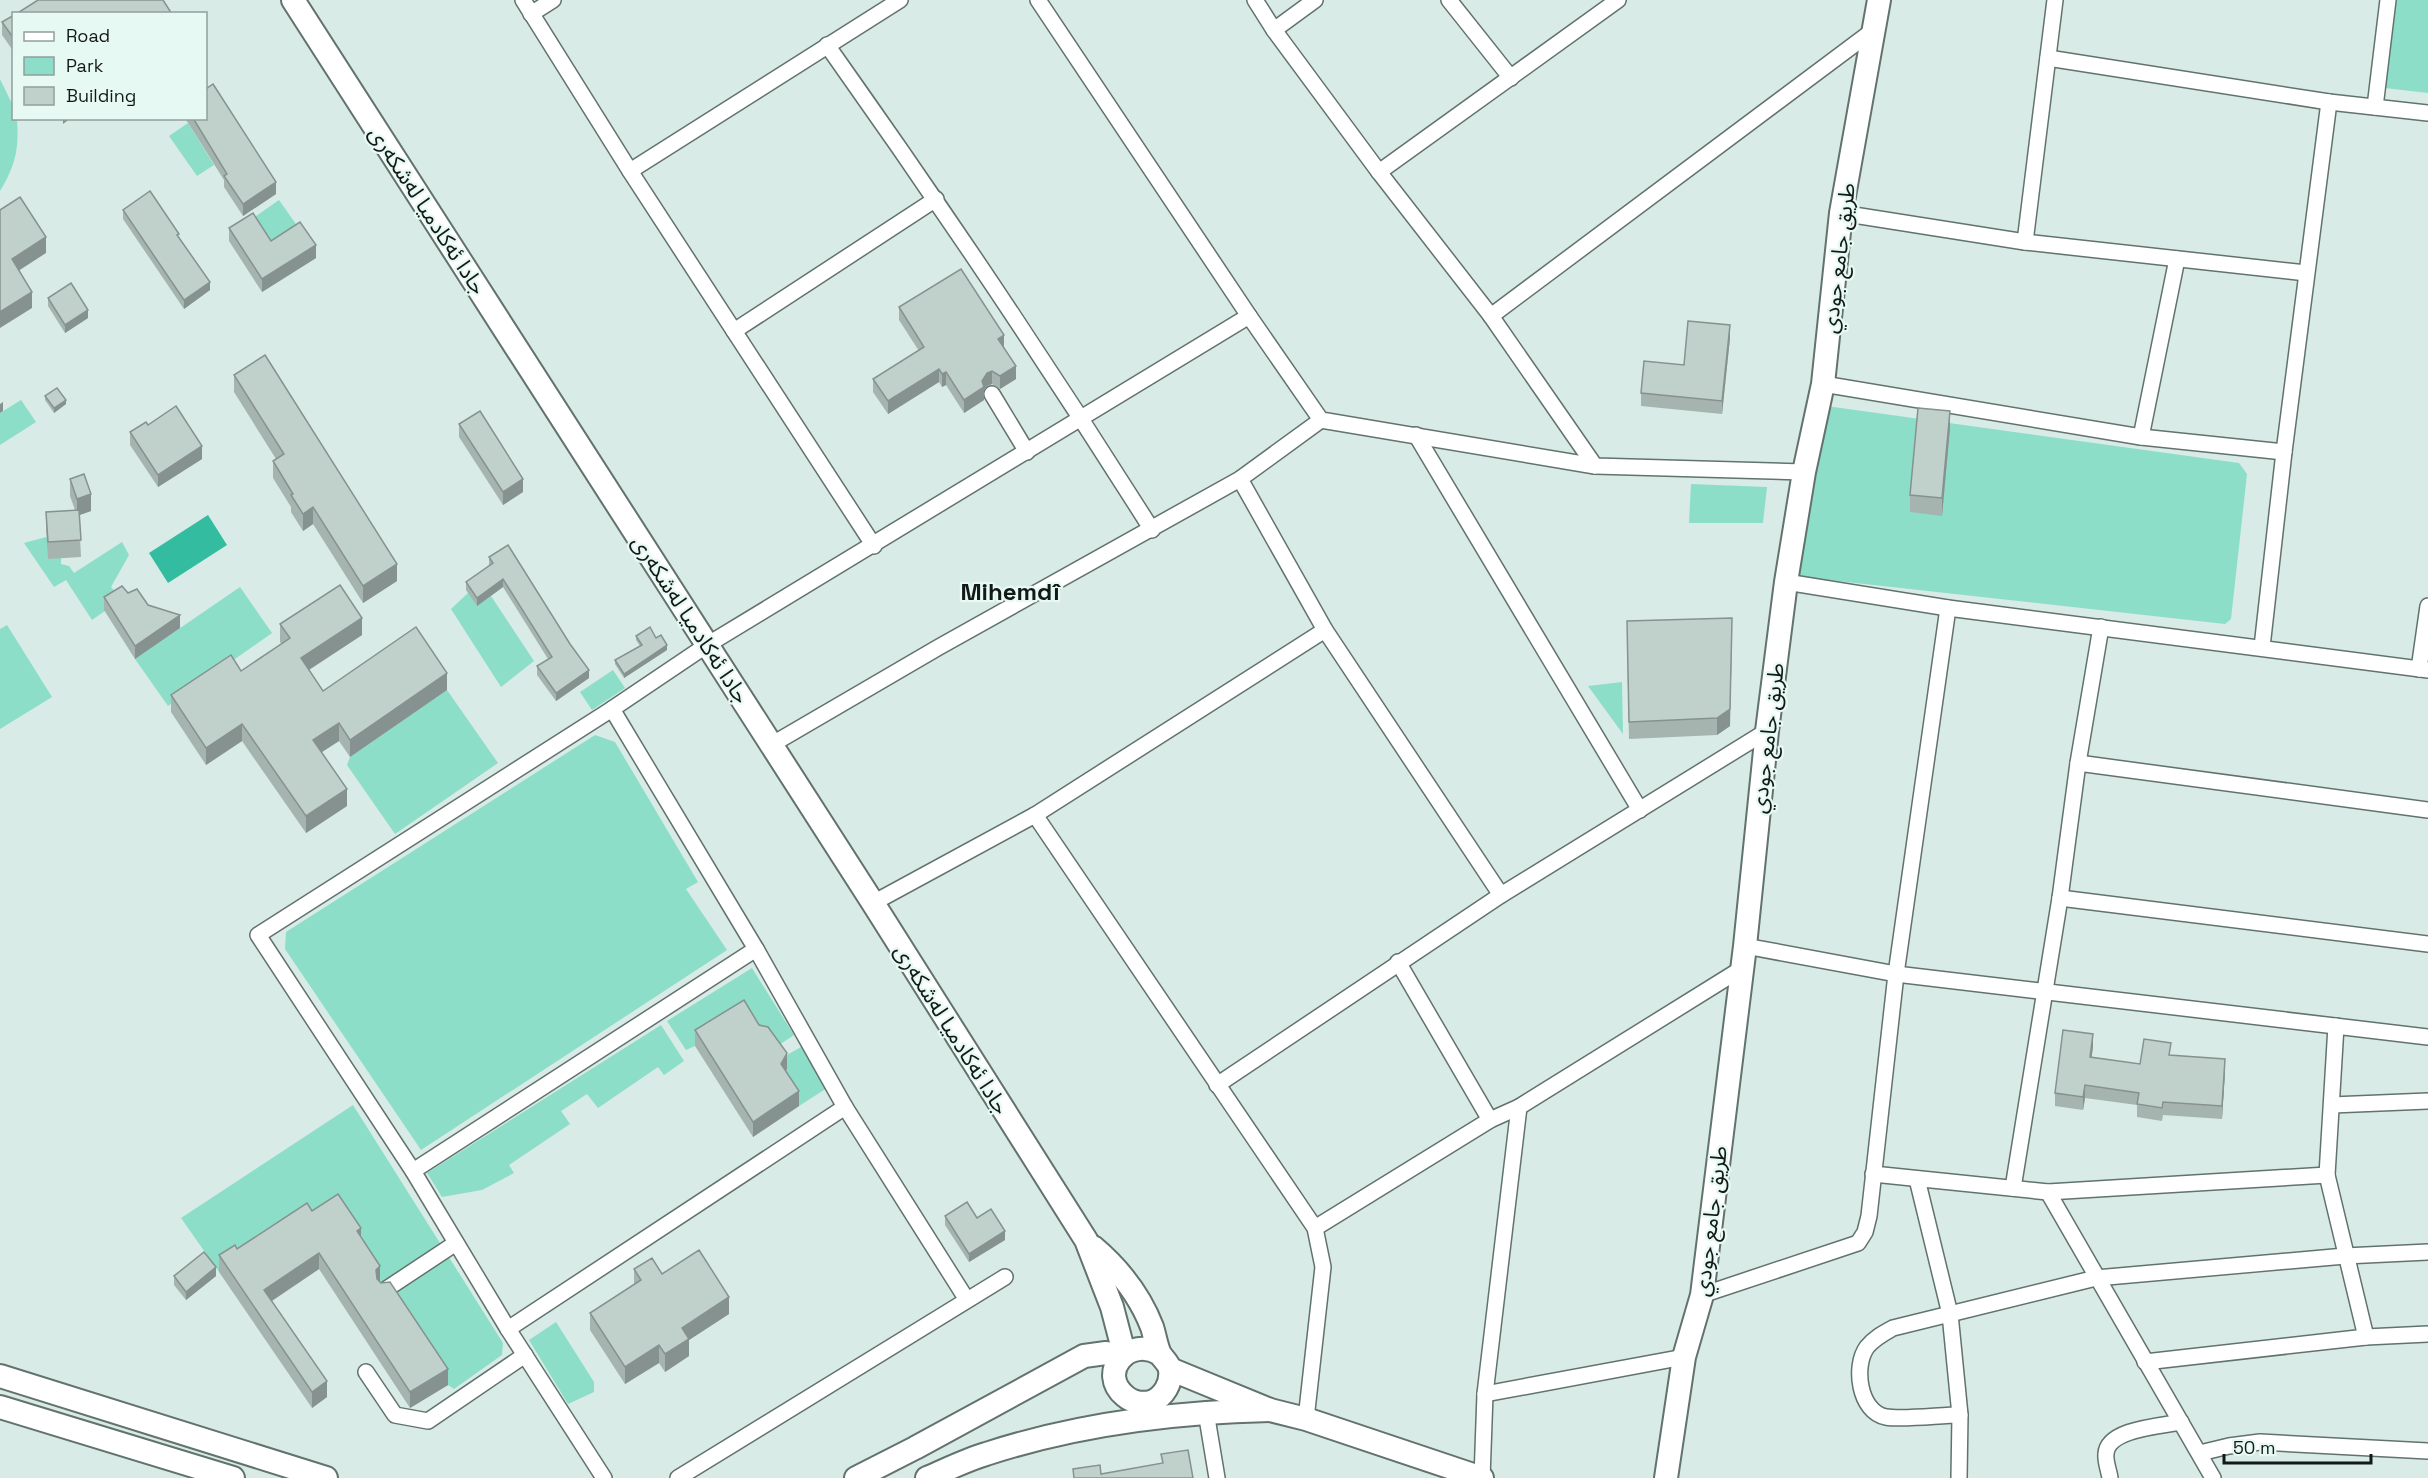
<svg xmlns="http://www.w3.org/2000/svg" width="2428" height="1478" font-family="'Space Grotesk','Noto Sans Arabic',sans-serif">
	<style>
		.green { fill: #8cdec8 }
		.water { fill: #33bc9f }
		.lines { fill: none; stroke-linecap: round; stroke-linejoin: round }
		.street-casing { stroke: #62726d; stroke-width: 18 }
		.secondary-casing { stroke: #62726d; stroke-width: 26 }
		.street { stroke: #fff; stroke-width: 15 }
		.secondary { stroke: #fff; stroke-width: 22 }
		.wall { fill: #a5b4af }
		.shaded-wall { fill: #86928f }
		.building { fill: #c0d1cc; stroke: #86928f; stroke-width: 1.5 }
		.labels { text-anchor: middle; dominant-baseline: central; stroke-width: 4.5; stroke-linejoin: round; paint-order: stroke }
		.street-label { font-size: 22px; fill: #131917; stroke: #e7f9f3 }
		.neighbourhood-label { font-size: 24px; font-weight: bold; fill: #131917; stroke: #e7f9f3 }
	</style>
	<rect width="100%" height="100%" fill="#d9ebe6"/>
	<g class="green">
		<path d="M2396,0H2428V93L2385,88Z"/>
		<path d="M0,79L13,106L14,118L17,119C19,148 16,165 0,191Z"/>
		<path d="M188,123L214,165L197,176L169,136Z"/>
		<path d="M279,200L298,227L271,247L252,219Z"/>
		<path d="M21,400L36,422L0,445V413Z"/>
		<path d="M1819,405L2239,463L2247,474L2231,619L2225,624L1801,577L1793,568Z"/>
		<path d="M1691,484L1767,487L1763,523H1689Z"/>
		<path d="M46,537L61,558V564L69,566L74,573L122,542L129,555L111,587L122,599L92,620L66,580L54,587L24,543Z"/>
		<path d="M240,587L272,633L168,706L135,659Z"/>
		<path d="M468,593L491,596L534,661L501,687L451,609Z"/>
		<path d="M7,625L52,697L0,729V629Z"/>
		<path d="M613,670L625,688L592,710L580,692Z"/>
		<path d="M1622,682L1623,734L1588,686Z"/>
		<path d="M447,690L498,763L395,834L347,765L350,757Z"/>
		<path d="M595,735L615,742L698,882L686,889L727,950L421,1150L285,949L286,932Z"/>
		<path d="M752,968L794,1035L773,1049L695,1046L686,1050L667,1021Z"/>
		<path d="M661,1025L684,1061L664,1075L658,1067L598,1108L587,1094L561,1111L570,1124L509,1165L514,1173L482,1190L442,1197L427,1173Z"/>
		<path d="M801,1047L827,1088L799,1106L781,1079L780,1059Z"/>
		<path d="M353,1105L503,1343L502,1355L454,1389L448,1385L385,1290L361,1244L219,1272L181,1218Z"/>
		<path d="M556,1322L594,1382V1392L568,1404L529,1340Z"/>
	</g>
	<path class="water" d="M208,515L227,545L168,583L149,553Z"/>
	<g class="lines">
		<defs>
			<g id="street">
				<path d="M523,0L630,171L874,546"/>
				<path d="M1038,0L1249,316L1321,420L1595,466L1804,472"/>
				<path d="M1255,0L1274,30L1379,172L1491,316L1595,466"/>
				<path d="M1449,0L1511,78"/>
				<path d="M531,14L553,0"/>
				<path d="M1274,30L1315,0"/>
				<path d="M827,45C940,204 1048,365 1152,530"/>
				<path d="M2048,58L2329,102L2428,113"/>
				<path d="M2375,107L2388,0"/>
				<path d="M630,171L900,0"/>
				<path d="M1379,172L1618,0"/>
				<path d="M1841,213L2025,242L2306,273"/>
				<path d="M2025,242L2055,0"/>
				<path d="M1491,316L1875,29"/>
				<path d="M734,331L936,199"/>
				<path d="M1823,384L2141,437L2284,452"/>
				<path d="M992,394L1027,452"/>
				<path d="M1416,435L1640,810"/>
				<path d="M2141,437L2177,259"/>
				<path d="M1240,479L1325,630L1501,895"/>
				<path d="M1786,582L1948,608L2428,670"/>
				<path d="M2262,647L2284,452L2329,102"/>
				<path d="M2419,669L2428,606"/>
				<path d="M612,709L756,949L845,1107L967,1300"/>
				<path d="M771,745L939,647L1240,479L1321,420"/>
				<path d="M2078,763L2428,810"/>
				<path d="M1035,815L1315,1228L1323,1267L1306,1419"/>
				<path d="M2060,898L2428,944"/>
				<path d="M873,903L1035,815L1325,630"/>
				<path d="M1745,946L1896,974L2428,1037"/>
				<path d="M1398,962L1490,1120"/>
				<path d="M2336,1026L2327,1175L2366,1337"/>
				<path d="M1217,1085L1501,895L1767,731"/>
				<path d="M2332,1105L2428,1101"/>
				<path d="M413,1171L756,949"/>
				<path d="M1873,1174L2048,1192L2327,1175"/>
				<path d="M1917,1179L1950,1314L1960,1415L1959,1478"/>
				<path d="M2013,1188L2060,898L2078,763L2101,627"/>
				<path d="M2048,1192L2213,1478"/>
				<path d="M1315,1228L1490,1120L1519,1107L1741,969"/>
				<path d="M385,1290L456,1243"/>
				<path d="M1702,1295L1858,1243L1865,1232L1869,1216L1896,974L1948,608"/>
				<path d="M508,1329L845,1107"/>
				<path d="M2145,1362L2366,1337L2428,1334"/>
				<path d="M366,1372L395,1415L428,1421L525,1355"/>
				<path d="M1485,1394L1684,1357"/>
				<path d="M1206,1412L1217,1478"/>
				<path d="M1960,1415C1941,1415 1904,1420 1886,1417C1859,1412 1853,1366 1867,1347C1874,1338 1884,1333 1893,1328L2096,1278L2345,1256L2428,1252"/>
				<path d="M2200,1453L2229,1446L2260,1442L2428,1451"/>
				<path d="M604,1478L508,1329L413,1171L258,935L612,709L707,645L1249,316"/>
				<path d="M678,1478L1005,1277"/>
				<path d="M1482,1478L1485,1394L1519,1107"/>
				<path d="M2110,1478C2109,1471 2105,1461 2106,1454C2107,1429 2161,1426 2181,1422"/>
			</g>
			<g id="secondary">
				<path d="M293,0L873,903L1086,1240L1112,1307L1124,1353"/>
				<path d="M1093,1247C1119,1269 1140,1296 1152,1327C1155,1336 1156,1346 1160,1354C1163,1359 1168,1362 1170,1369C1172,1383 1164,1397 1151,1402C1142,1404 1132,1402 1125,1396C1097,1373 1128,1335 1160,1354"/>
				<path d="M1170,1369L1270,1410L1306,1419L1482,1478"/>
				<path d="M0,1376L326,1478"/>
				<path d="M0,1407L233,1478"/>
				<path d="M856,1478L915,1448L1084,1356L1106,1353L1122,1357"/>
				<path d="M927,1478C946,1470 966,1460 986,1454C1078,1424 1173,1412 1270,1410"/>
				<path d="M1666,1478L1684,1357L1702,1295L1745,946L1767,731L1786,582L1804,472L1823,384L1841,213L1879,0"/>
			</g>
		</defs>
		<use href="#street" class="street-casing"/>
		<use href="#secondary" class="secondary-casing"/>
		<use href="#street" class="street"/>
		<use href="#secondary" class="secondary"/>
	</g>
	<g class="wall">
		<path d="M14,15V52L2,35V22Z"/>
		<path d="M185,118H206L276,194L243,216L224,187V180Z"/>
		<path d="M123,210L179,237L210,290L184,309L123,219Z"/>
		<path d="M229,228L271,241L316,258L262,292L229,241Z"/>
		<path d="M48,298L88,318L65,333L48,306Z"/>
		<path d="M899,307L1004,347L1016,379L1000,389L992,384L987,386L984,391V400L964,413L946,385L942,387L939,382L888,414L873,392V379L919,351L899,320Z"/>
		<path d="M1730,338L1722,414L1641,406V393L1684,365Z"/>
		<path d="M234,375L397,581L363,603L313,524L303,531L291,512V507L273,478V461L276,459L234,392Z"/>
		<path d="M45,396L66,404L54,413L45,400Z"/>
		<path d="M459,424L523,492L503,505L459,437Z"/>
		<path d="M148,425L202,459L158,487L130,445V432Z"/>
		<path d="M1950,428L1942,516L1910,512V495Z"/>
		<path d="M70,479L91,511L79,515L81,557L48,559L46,529V512L75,510L70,496Z"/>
		<path d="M489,557L589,678L556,701L537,675V666L548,659L503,587L477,606L466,590V582L489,566Z"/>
		<path d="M128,593L148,605L180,628L135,659L104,610V597Z"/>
		<path d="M280,624L362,635L309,670L323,691L447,690L350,757L339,741L321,752L347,806L306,833L242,741L206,765L171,712V695L241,671L282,644L280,642Z"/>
		<path d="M636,636L656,638L667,650L624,678L615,664V660L640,646L636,640Z"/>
		<path d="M1627,638L1730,726L1717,735L1629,739Z"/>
		<path d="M695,1030L787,1069L786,1071L799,1106L753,1137L695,1046Z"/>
		<path d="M2093,1047L2091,1058L2140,1064L2171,1056L2225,1072L2222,1119L2163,1115L2162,1121L2137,1117V1105L2085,1098L2083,1110L2055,1106V1093Z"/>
		<path d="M312,1211L361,1238L380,1281L448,1385L410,1408L319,1269L272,1301L327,1397L312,1408L219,1272V1255L237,1249Z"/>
		<path d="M945,1216L1005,1240L969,1262L945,1225Z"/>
		<path d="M634,1269L662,1274L729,1314L689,1340V1356L665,1372L659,1363L625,1384L590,1330V1313L634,1284Z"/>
		<path d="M174,1276H216L186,1300L174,1285Z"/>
	</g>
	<g class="shaded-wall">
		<path d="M63,118H71L63,124Z"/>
		<path d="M276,182V194L243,216V204Z"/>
		<path d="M46,237V253L12,275V259Z"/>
		<path d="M316,245V258L262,292V279Z"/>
		<path d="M210,282V290L184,309V300Z"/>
		<path d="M32,292V308L0,328V312Z"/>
		<path d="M88,310V318L65,333V325Z"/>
		<path d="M1730,325V338L1722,414V401Z"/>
		<path d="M1004,335V348L998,339Z"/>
		<path d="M1016,366V379L1000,389V376Z"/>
		<path d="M939,369V382L888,414V401Z"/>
		<path d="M992,371V384L987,386L984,391V400L964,413V400L987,373Z"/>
		<path d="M946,372V385L942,387V374Z"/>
		<path d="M66,400V404L54,413V408Z"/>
		<path d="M3,402V411L0,413V404Z"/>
		<path d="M1950,411V428L1942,516V498Z"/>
		<path d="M202,446V459L158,487V475Z"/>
		<path d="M523,479V492L503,505V492Z"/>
		<path d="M91,494V511L77,516V499Z"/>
		<path d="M313,507V524L303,531V514Z"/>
		<path d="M397,564V581L363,603V586Z"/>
		<path d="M503,579V587L477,606V598Z"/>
		<path d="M180,615V628L135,659V646Z"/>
		<path d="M362,618V635L301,675V658Z"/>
		<path d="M1732,636L1730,726L1717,735V718Z"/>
		<path d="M667,645V650L624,678V674Z"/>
		<path d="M589,670V678L556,701V693Z"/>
		<path d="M447,673V690L350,757V740Z"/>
		<path d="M339,723V741L313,758V740Z"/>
		<path d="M242,724V741L206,765V748Z"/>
		<path d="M347,789V806L306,833V816Z"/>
		<path d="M2093,1034V1047L2090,1070V1057Z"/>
		<path d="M787,1053V1069L781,1079V1064Z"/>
		<path d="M2225,1059V1072L2222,1119V1106Z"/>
		<path d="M2085,1085V1098L2083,1110V1097Z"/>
		<path d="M799,1091V1106L753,1137V1122Z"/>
		<path d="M361,1228V1244L357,1231Z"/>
		<path d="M1005,1231V1240L969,1262V1254Z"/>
		<path d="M319,1253V1269L264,1306V1290Z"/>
		<path d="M380,1266V1282L376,1286V1270Z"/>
		<path d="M216,1267V1276L186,1300V1292Z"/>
		<path d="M729,1297V1314L689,1340V1356L665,1372V1354L682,1328Z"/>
		<path d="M659,1345V1363L625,1384V1367Z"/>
		<path d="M448,1369V1385L410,1408V1392Z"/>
		<path d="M327,1381V1397L312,1408V1392Z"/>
	</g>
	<g class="building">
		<path d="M38,0H163L172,14H16Z"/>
		<path d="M14,15V39L2,22Z"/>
		<path d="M213,84L276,182L243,204L224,176L227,174L193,118H206V89Z"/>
		<path d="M150,191L179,234L177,235L210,282L184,300L123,210Z"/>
		<path d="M20,197L46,237L12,259L32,292L0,312V210Z"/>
		<path d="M253,213L271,241L300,222L316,245L262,279L229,228Z"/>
		<path d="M961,269L1004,335L998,339L1016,366L1000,376L992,371L987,373L982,381L984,387L964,400L946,372L942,374L939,369L888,401L873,379L924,347L899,307Z"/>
		<path d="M71,283L88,310L65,325L48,298Z"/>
		<path d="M1688,321L1730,325L1722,401L1641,393L1644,361L1684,365Z"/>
		<path d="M265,355L397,564L363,586L313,507L303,514L291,495L293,494L273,461L284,454L234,375Z"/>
		<path d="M57,388L66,400L54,408L45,396Z"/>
		<path d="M176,406L202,446L158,475L130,432L146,422L148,425Z"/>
		<path d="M1918,408L1950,411L1942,498L1910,495Z"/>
		<path d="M480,411L523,479L503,492L459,424Z"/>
		<path d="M84,474L91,494L77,499L70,479Z"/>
		<path d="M79,510L81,540L48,542L46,512Z"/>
		<path d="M508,545L570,644L589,670L556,693L537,666L552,657L503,579L477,598L466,582L493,563L489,557Z"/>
		<path d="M340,585L362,618L301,658L323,691L416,627L447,673L350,740L339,723L313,740L347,789L306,816L242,724L206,748L171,695L231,655L241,671L290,638L280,624Z"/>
		<path d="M122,586L128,593L137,589L148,605L180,615L135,646L104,597Z"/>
		<path d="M1732,618L1730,709L1717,718L1629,722L1627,621Z"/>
		<path d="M650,627L656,638L661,635L667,645L624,674L615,660L642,645L636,636Z"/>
		<path d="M744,1000L759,1025L768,1027L787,1053L781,1064L799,1091L753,1122L695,1030Z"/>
		<path d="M2063,1030L2093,1034L2090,1057L2140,1064L2144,1039L2171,1043L2169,1055L2225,1059L2222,1106L2163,1102L2162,1108L2137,1104L2139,1093L2085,1085L2083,1097L2055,1093Z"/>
		<path d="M338,1194L361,1228L357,1231L380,1266L376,1270L377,1279L381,1283L390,1282L448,1369L410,1392L319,1253L264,1290L327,1381L312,1392L219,1255L235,1245L237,1249L307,1203L312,1211Z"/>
		<path d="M967,1202L977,1218L991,1209L1005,1231L969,1254L945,1216Z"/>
		<path d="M699,1250L729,1297L682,1328L689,1339L665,1354L659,1345L625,1367L590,1313L641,1280L634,1269L652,1258L662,1274Z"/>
		<path d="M204,1252L216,1267L186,1292L174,1276Z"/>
		<path d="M1188,1450L1193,1478H1074L1073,1469L1100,1465L1101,1474L1163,1463L1161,1454Z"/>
	</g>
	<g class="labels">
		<g class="street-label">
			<text transform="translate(428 210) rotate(57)">جادا ئه‌كادميا له‌شكه‌رى</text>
			<text transform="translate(1838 258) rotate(-83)">طريق جامع جودي</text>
			<text transform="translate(691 619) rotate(57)">جادا ئه‌كادميا له‌شكه‌رى</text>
			<text transform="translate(1767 738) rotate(-83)">طريق جامع جودي</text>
			<text transform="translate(952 1029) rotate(58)">جادا ئه‌كادميا له‌شكه‌رى</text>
			<text transform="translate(1710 1221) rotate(-83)">طريق جامع جودي</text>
		</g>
		<g class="neighbourhood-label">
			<text x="1010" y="591">Mihemdî</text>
		</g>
	</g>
	<rect x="12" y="12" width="195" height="108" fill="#e7f9f3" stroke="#929f9b" stroke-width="1.5"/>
	<rect x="24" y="32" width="30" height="9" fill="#ffffff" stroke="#929f9b" stroke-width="1.5"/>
	<text x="66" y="42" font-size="18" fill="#131917">Road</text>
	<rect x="24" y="57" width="30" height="18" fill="#8cdec8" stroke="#929f9b" stroke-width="1.5"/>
	<text x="66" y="72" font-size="18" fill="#131917">Park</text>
	<rect x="24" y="87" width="30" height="18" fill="#c0d1cc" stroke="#929f9b" stroke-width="1.5"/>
	<text x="66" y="102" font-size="18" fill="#131917">Building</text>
	<path d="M2224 1454v9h147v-9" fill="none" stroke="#131917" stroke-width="3"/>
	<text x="2233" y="1454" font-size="18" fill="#131917" stroke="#e7f9f3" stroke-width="4.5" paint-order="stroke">50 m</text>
</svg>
